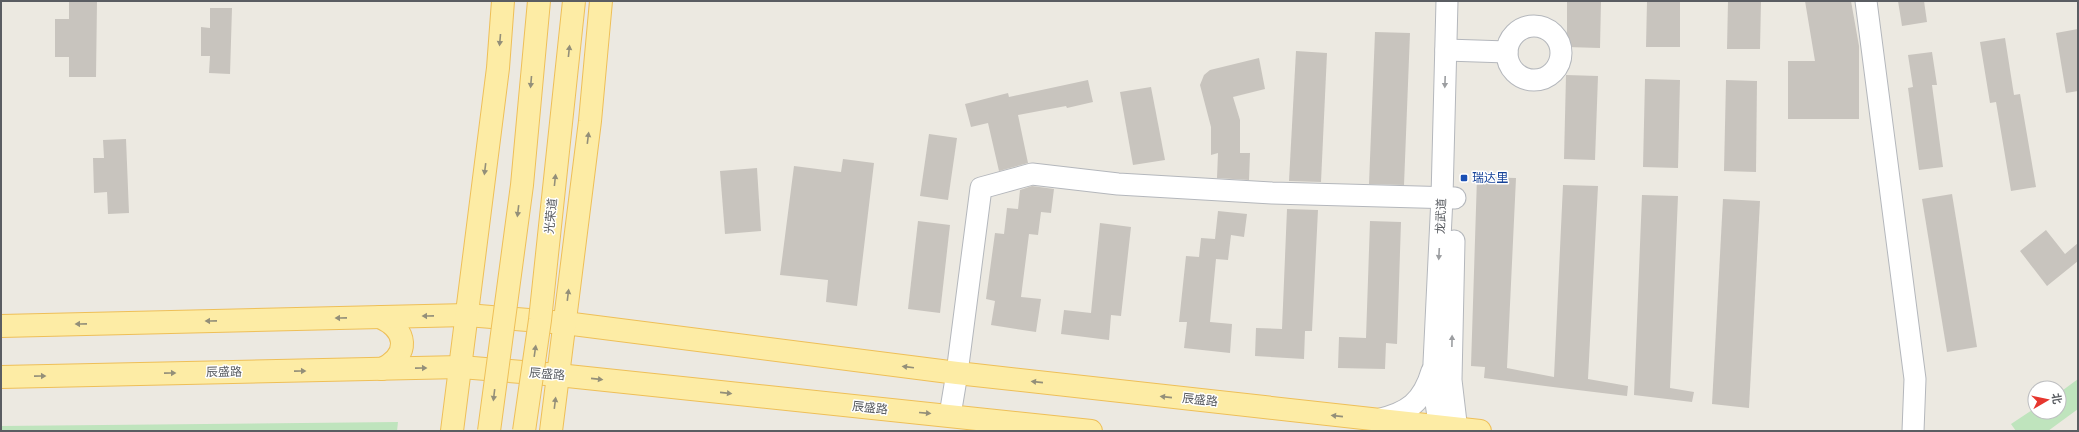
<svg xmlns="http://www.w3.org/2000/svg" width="2079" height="432" font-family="'Work Sans','Noto Sans SC',sans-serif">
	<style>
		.green { fill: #bfe4bd }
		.building { fill: #c8c4be }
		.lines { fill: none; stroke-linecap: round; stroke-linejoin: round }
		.minor-casing { stroke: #b4b7bc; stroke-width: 23 }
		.major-casing { stroke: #eebf58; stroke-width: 24 }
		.minor { stroke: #fff; stroke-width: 21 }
		.major { stroke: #fdeca5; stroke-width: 22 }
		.major-bridge-casing { stroke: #eebf58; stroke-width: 24; stroke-linecap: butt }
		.major-bridge { stroke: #fdeca5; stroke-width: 22 }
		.oneway { fill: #938f79 }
		.oneway2 { fill: #9c9ea1 }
		.transit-dot { fill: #1a4fb4; stroke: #fff; stroke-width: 1.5 }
		.labels { text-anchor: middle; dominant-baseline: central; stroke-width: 3; stroke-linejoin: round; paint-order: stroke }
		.transit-label { font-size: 12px; fill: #164399; stroke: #fff; text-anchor: start }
		.street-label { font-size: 12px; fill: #5a5d62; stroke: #fff }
	</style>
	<rect width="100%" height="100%" fill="#ece9e1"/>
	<g class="green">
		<path d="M2078,379V409L2048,431H2016L2011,424L2035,408V412H2059V393Z"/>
		<path d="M398,422L397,431H1V426Z"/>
	</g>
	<g class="building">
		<path d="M69,1H97L96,77H69V57H55V19H69Z"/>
		<path d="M1567,1H1601L1600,48L1567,47Z"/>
		<path d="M1647,1H1680V47H1646Z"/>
		<path d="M1728,1H1761L1760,49H1727Z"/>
		<path d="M1805,1H1851L1859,46V119H1788V61H1815Z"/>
		<path d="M1898,1H1924L1927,22L1902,26Z"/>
		<path d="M210,8H232L230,74L209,73L210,56H201V27L210,28Z"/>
		<path d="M2078,29V91L2066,93L2056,33Z"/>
		<path d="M1375,32L1410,33L1404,185L1369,184Z"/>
		<path d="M2005,38L2014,95L2020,94L2036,187L2011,191L1996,102L1990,103L1980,42Z"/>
		<path d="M1296,51L1327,53L1321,182L1289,181Z"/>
		<path d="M1932,52L1937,85H1932L1943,167L1919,170L1908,88L1913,87L1908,55Z"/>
		<path d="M1259,58L1265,89L1233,97L1240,120V153H1250L1249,180L1217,178L1218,153L1211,155V127L1200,85L1204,75L1210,70Z"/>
		<path d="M1566,75L1598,76L1595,160L1564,159Z"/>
		<path d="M1645,79L1680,80L1678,168L1643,167Z"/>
		<path d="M1088,80L1093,102L1067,108L1066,106L1018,115L1028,163L999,171L988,123L971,127L965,104L1008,93L1009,97Z"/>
		<path d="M1726,80L1757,81L1756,172L1724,171Z"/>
		<path d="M1151,87L1165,160L1133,165L1120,92Z"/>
		<path d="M929,134L957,138L948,200L920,196Z"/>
		<path d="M126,139L129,213L108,214L107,192L94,193L93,158H104L103,140Z"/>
		<path d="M843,159L874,163L857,306L826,302L828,280L780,275L794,166L841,172Z"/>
		<path d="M757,168L761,231L725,234L720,171Z"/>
		<path d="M1477,177L1516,178L1507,368L1554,377L1563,185L1598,186L1588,379L1628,386L1627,396L1553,387V385V387L1484,378L1485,367L1471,366Z"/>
		<path d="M1032,186L1054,189L1051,213L1041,212L1038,235L1029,234L1021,297L1041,299L1036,332L991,325L995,301L986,299L995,233L1004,234L1007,208L1018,209L1020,190Z"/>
		<path d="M1952,194L1977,347L1947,352L1922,199Z"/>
		<path d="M1642,195L1678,196L1670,388L1694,392L1692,402L1634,395Z"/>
		<path d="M1723,199L1760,201L1749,408L1712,404Z"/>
		<path d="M1287,209L1318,210L1312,331H1305L1304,359L1255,356L1256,328L1282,329Z"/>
		<path d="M1218,211L1247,214L1244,237L1231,235L1228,260L1216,259L1210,322L1232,324L1230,353L1184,348L1187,322H1179L1186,256L1199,257L1201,238L1215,239Z"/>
		<path d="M918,221L950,225L940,313L908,309Z"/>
		<path d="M1370,221L1401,222L1397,344L1386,343L1385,369L1338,368L1339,337L1366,338Z"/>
		<path d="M1100,223L1131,227L1121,316L1111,315L1109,340L1061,334L1064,310L1091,313Z"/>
		<path d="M2046,230L2065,254L2078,243V261L2047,286L2020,251Z"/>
	</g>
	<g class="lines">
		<defs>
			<g id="minor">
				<path d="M1866,1L1915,379L1913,431"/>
				<circle cx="1534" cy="53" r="27"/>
				<path d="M1446,50L1507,52"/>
				<path d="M1454,241L1451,380L1457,431"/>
				<path d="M950,415L957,373L981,188L1032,174L1118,184L1272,193L1455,198"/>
				<path d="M1377,420C1408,413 1423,402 1432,371"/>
				<path d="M1440,431L1434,388V363L1442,197L1447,1"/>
			</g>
			<g id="major">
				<path d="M380,317C408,330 410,355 382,369"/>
				<path d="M1,326L467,315L565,323L957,373L1480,431"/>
				<path d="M1,377L461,367L558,375L1091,431"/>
				<path d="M452,431L498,68L503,1"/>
				<path d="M551,431L590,121L601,1"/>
			</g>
		</defs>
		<use href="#minor" class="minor-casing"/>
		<use href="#major" class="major-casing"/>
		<use href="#minor" class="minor"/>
		<use href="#major" class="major"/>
		<defs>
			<g id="major-bridge">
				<path d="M489,431L522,185L539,1"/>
				<path d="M524,431L540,320L574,1"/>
			</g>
		</defs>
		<use href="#major-bridge" class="major-bridge-casing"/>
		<use href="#major-bridge" class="major-bridge"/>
	</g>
	<defs><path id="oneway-solid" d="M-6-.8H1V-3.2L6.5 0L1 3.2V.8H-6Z"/></defs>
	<g class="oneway">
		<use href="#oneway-solid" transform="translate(500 40) rotate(95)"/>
		<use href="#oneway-solid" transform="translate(569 51) rotate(-84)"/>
		<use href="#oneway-solid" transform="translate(531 82) rotate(95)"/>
		<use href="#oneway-solid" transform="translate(588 138) rotate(-83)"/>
		<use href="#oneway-solid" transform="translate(485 169) rotate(97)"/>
		<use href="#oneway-solid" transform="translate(555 180) rotate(-84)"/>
		<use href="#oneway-solid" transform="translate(518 211) rotate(97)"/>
		<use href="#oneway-solid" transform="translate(568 295) rotate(-83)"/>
		<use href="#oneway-solid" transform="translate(428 316) rotate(179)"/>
		<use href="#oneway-solid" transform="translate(341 318) rotate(179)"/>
		<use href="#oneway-solid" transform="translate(211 321) rotate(179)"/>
		<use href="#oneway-solid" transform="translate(81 324) rotate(179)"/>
		<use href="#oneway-solid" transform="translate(535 351) rotate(-82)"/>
		<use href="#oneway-solid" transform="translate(908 367) rotate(-173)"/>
		<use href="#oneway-solid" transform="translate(421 368) rotate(-1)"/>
		<use href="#oneway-solid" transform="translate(300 371) rotate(-1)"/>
		<use href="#oneway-solid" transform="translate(170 373) rotate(-1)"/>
		<use href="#oneway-solid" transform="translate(40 376) rotate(-1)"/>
		<use href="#oneway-solid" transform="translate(597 379) rotate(6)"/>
		<use href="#oneway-solid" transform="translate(1037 382) rotate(-174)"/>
		<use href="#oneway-solid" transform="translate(726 393) rotate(6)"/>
		<use href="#oneway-solid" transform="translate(494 395) rotate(97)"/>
		<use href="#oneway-solid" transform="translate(1166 397) rotate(-174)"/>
		<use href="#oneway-solid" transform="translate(555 403) rotate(-83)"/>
		<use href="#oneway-solid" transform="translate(925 413) rotate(5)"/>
		<use href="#oneway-solid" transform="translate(1337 416) rotate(-174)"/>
	</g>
	<g class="oneway2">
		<use href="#oneway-solid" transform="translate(1445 82) rotate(92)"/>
		<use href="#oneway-solid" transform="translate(1439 254) rotate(93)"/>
		<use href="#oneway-solid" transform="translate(1452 341) rotate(-89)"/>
	</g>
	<rect class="transit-dot" x="1460" y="174" width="8" height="8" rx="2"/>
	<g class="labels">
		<g class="transit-label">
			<text x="1472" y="178">瑞达里</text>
		</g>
		<g class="street-label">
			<text transform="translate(551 216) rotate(-84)">光荣道</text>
			<text transform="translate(1441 216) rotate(-88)">龙武道</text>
			<text transform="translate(224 372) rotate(-1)">辰盛路</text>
			<text transform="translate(547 374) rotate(5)">辰盛路</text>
			<text transform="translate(1200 400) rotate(6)">辰盛路</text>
			<text transform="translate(870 408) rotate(6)">辰盛路</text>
		</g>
	</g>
	<rect width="2079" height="432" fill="none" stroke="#5a5d62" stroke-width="4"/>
	<g transform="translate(2047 400) rotate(81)"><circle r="19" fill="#ffffff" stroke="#bdbec0"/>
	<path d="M0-3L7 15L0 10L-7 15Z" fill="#e6362e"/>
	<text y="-6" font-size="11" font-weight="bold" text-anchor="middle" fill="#5a5d62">北</text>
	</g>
</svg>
